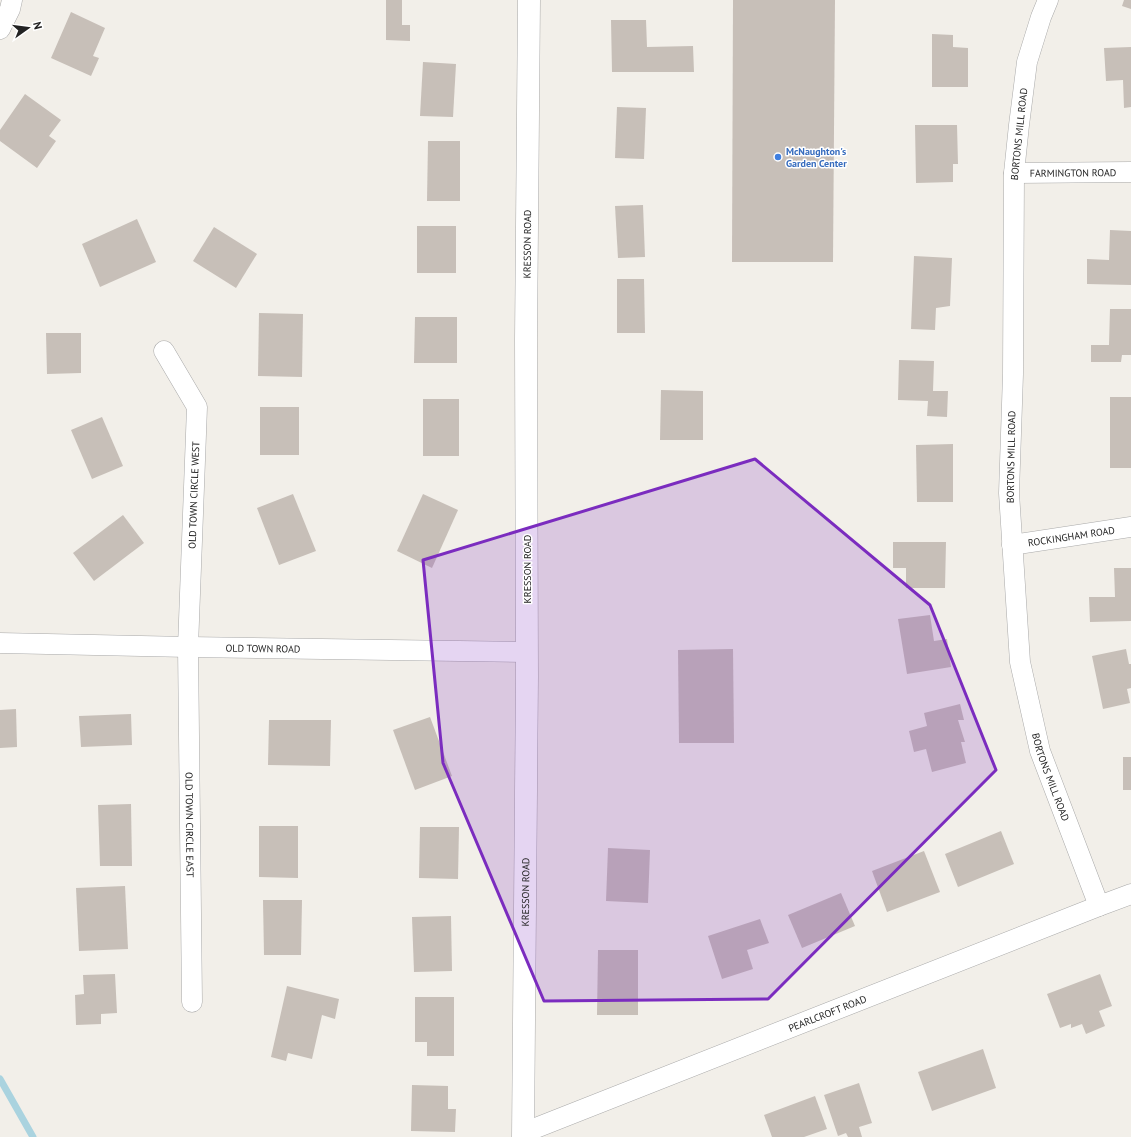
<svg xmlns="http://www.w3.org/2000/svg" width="1131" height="1137" font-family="'PT Sans',sans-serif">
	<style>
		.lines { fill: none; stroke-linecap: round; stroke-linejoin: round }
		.stream { stroke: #aad3df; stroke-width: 7 }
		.building { fill: #c7bfb8 }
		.minor-casing { stroke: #a9a9a9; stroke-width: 21 }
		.tertiary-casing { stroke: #a9a9a9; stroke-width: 23 }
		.minor { stroke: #fff; stroke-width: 20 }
		.tertiary { stroke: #fff; stroke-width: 22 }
		.marked { fill: #7b2cbf; fill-opacity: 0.2; stroke: #7b2cbf; stroke-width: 3; stroke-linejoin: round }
		.shop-dot { fill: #3f7fe0; stroke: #fff; stroke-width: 1.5 }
		.labels { text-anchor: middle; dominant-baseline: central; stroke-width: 3; stroke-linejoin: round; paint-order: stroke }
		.street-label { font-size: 10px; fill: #222; stroke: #fff }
		.shop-label { font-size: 10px; font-weight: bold; fill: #366cbe; stroke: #fff; text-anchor: start }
	</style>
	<rect width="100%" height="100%" fill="#f2efe9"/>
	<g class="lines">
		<path class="stream" d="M0,1079L33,1137"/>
	</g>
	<g class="building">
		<path d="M386,0H402V25H410V41L386,40Z"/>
		<path d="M733,0H835L833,262H732Z"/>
		<path d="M1124,0H1131V9L1122,6Z"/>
		<path d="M71,12L105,28L93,56L99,58L91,76L51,58Z"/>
		<path d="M611,20H646L647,47L693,46L694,72H612Z"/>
		<path d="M932,34L953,35V47L968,48V87H932Z"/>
		<path d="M1131,47V107L1124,108L1123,80L1106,81L1104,48Z"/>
		<path d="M423,62L456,64L453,117L420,116Z"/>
		<path d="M25,94L61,120L49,136L56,141L37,168L0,141V130Z"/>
		<path d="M617,107L646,108L644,159L615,158Z"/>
		<path d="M915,125H957L958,164H953V182L916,183Z"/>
		<path d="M428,141H460V201H427Z"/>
		<path d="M643,205L645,257L618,258L615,206Z"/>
		<path d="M137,219L156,262L100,287L82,244Z"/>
		<rect x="417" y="226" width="39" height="47"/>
		<path d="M214,227L257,254L236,288L193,261Z"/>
		<path d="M1110,230L1131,231V285L1087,284V259L1109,260Z"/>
		<path d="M914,256L952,258L950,306L936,308L935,330L911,329Z"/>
		<path d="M617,279H644L645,333H617Z"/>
		<path d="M1110,309H1131V355H1122L1121,362H1091V345H1109Z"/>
		<path d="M259,313L303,314L302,377L258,376Z"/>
		<path d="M415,317H457V363H414Z"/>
		<path d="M46,333H81V373L47,374Z"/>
		<path d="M899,360L934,361L933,391H948L947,417L927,416L928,401L898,400Z"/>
		<path d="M661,390L703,391V440H660Z"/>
		<rect x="1110" y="397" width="21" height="71"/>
		<rect x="423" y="399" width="36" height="57"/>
		<rect x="260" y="407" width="39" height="48"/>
		<path d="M102,417L123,466L92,479L71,430Z"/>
		<path d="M953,444V502H917L916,445Z"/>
		<path d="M293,494L316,551L279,565L257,508Z"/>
		<path d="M423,494L458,510L432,568L397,551Z"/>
		<path d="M123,515L144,543L94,581L73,553Z"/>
		<path d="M893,542H946L945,588H906V568H893Z"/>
		<path d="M1114,568H1131V621L1090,622L1089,597H1115Z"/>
		<path d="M930,615L934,641L947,639L951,667L907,674L898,619Z"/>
		<path d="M733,649L734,743H679L678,650Z"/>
		<path d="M1126,649L1129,664H1131V688L1127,689L1130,703L1103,709L1092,656Z"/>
		<path d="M960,704L964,720H958L965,742H961L966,763L932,772L926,749L914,752L909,731L927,726L924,713Z"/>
		<path d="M16,709L17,747L0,748V710Z"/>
		<path d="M131,714L132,745L81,747L79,716Z"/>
		<path d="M430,717L452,776L415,790L393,730Z"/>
		<path d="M269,720H331L330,766L268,765Z"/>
		<rect x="1123" y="757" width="8" height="33"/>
		<path d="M131,804L132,866H100L98,805Z"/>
		<path d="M259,826H298V878L259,877Z"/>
		<path d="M420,827H459L458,879L419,878Z"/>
		<path d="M1001,831L1014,864L958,887L945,854Z"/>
		<path d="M608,848L650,850L648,903L606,901Z"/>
		<path d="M924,851L940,892L887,912L872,871Z"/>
		<path d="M125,886L128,949L79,951L76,888Z"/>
		<path d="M841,893L855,926L802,948L788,915Z"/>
		<path d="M263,900H302L301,955H264Z"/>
		<path d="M451,916L452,971L414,972L412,917Z"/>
		<path d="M760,919L769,943L747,950L753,969L722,979L708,936Z"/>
		<path d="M598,950H638V1015H597Z"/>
		<path d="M115,974L117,1013L101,1014V1024L76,1025L75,995L84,994L83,975Z"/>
		<path d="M1100,974L1112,1006L1099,1011L1105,1026L1086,1034L1082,1024L1071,1028V1024L1060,1028L1047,994Z"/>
		<path d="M287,986L339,999L335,1019L322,1015L312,1059L288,1053L286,1061L271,1057Z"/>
		<path d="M415,997H454V1056H427V1042H415Z"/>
		<path d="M983,1049L996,1088L932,1111L918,1072Z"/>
		<path d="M859,1083L872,1123L859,1127L862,1137H848L846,1133L838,1136L824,1095Z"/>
		<path d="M412,1085L448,1086V1109H456L455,1132L411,1131Z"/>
		<path d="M815,1096L827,1129L804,1137H772L764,1115Z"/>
	</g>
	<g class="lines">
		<defs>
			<g id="minor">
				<path id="s1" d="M1048,0L1041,17L1027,62L1019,125L1014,173L1013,374L1009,493L1020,662L1040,751L1099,906"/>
				<path d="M0,29L10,9L12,0"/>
				<path id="s2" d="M1014,173L1131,172"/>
				<path id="s3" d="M164,351L197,407L188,647L192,1002"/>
				<path id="s4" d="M1012,545L1131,527"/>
				<path id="s5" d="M0,643L188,647L527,652"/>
				<path id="s6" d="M523,1133L1099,906L1131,894"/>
			</g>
			<g id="tertiary">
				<path id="s7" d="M523,1137L527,676L526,339L529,0"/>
			</g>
		</defs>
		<use href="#minor" class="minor-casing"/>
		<use href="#tertiary" class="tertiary-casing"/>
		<use href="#minor" class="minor"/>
		<use href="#tertiary" class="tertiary"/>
	</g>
	<path class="marked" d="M755,459L930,605L996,770L768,999L544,1001L443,763L423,560Z"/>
	<circle class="shop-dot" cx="778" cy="157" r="4"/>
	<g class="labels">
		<g class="street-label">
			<text transform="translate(1019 134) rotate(-84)">BORTONS MILL ROAD</text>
			<text stroke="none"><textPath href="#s2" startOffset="59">FARMINGTON ROAD</textPath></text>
			<text stroke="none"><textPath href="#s7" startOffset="893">KRESSON ROAD</textPath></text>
			<text transform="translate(1011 457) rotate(-89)">BORTONS MILL ROAD</text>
			<text transform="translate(194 495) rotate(-88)">OLD TOWN CIRCLE WEST</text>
			<text stroke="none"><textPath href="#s4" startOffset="60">ROCKINGHAM ROAD</textPath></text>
			<text transform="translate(527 569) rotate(-90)">KRESSON ROAD</text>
			<text stroke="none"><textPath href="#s5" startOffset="263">OLD TOWN ROAD</textPath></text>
			<text stroke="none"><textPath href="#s1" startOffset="786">BORTONS MILL ROAD</textPath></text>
			<text stroke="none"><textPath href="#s3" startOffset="483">OLD TOWN CIRCLE EAST</textPath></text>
			<text stroke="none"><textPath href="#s7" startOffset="245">KRESSON ROAD</textPath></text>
			<text stroke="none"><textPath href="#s6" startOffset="327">PEARLCROFT ROAD</textPath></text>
		</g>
		<g class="shop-label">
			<text x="786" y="151">McNaughton's<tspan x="786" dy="12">Garden Center</tspan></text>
		</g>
	</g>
	<g transform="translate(28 28) rotate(76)" stroke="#ffffff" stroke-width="3" paint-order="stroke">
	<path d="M0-3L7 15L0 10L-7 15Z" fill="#222222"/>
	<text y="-6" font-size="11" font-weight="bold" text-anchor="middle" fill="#222222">N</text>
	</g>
</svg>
